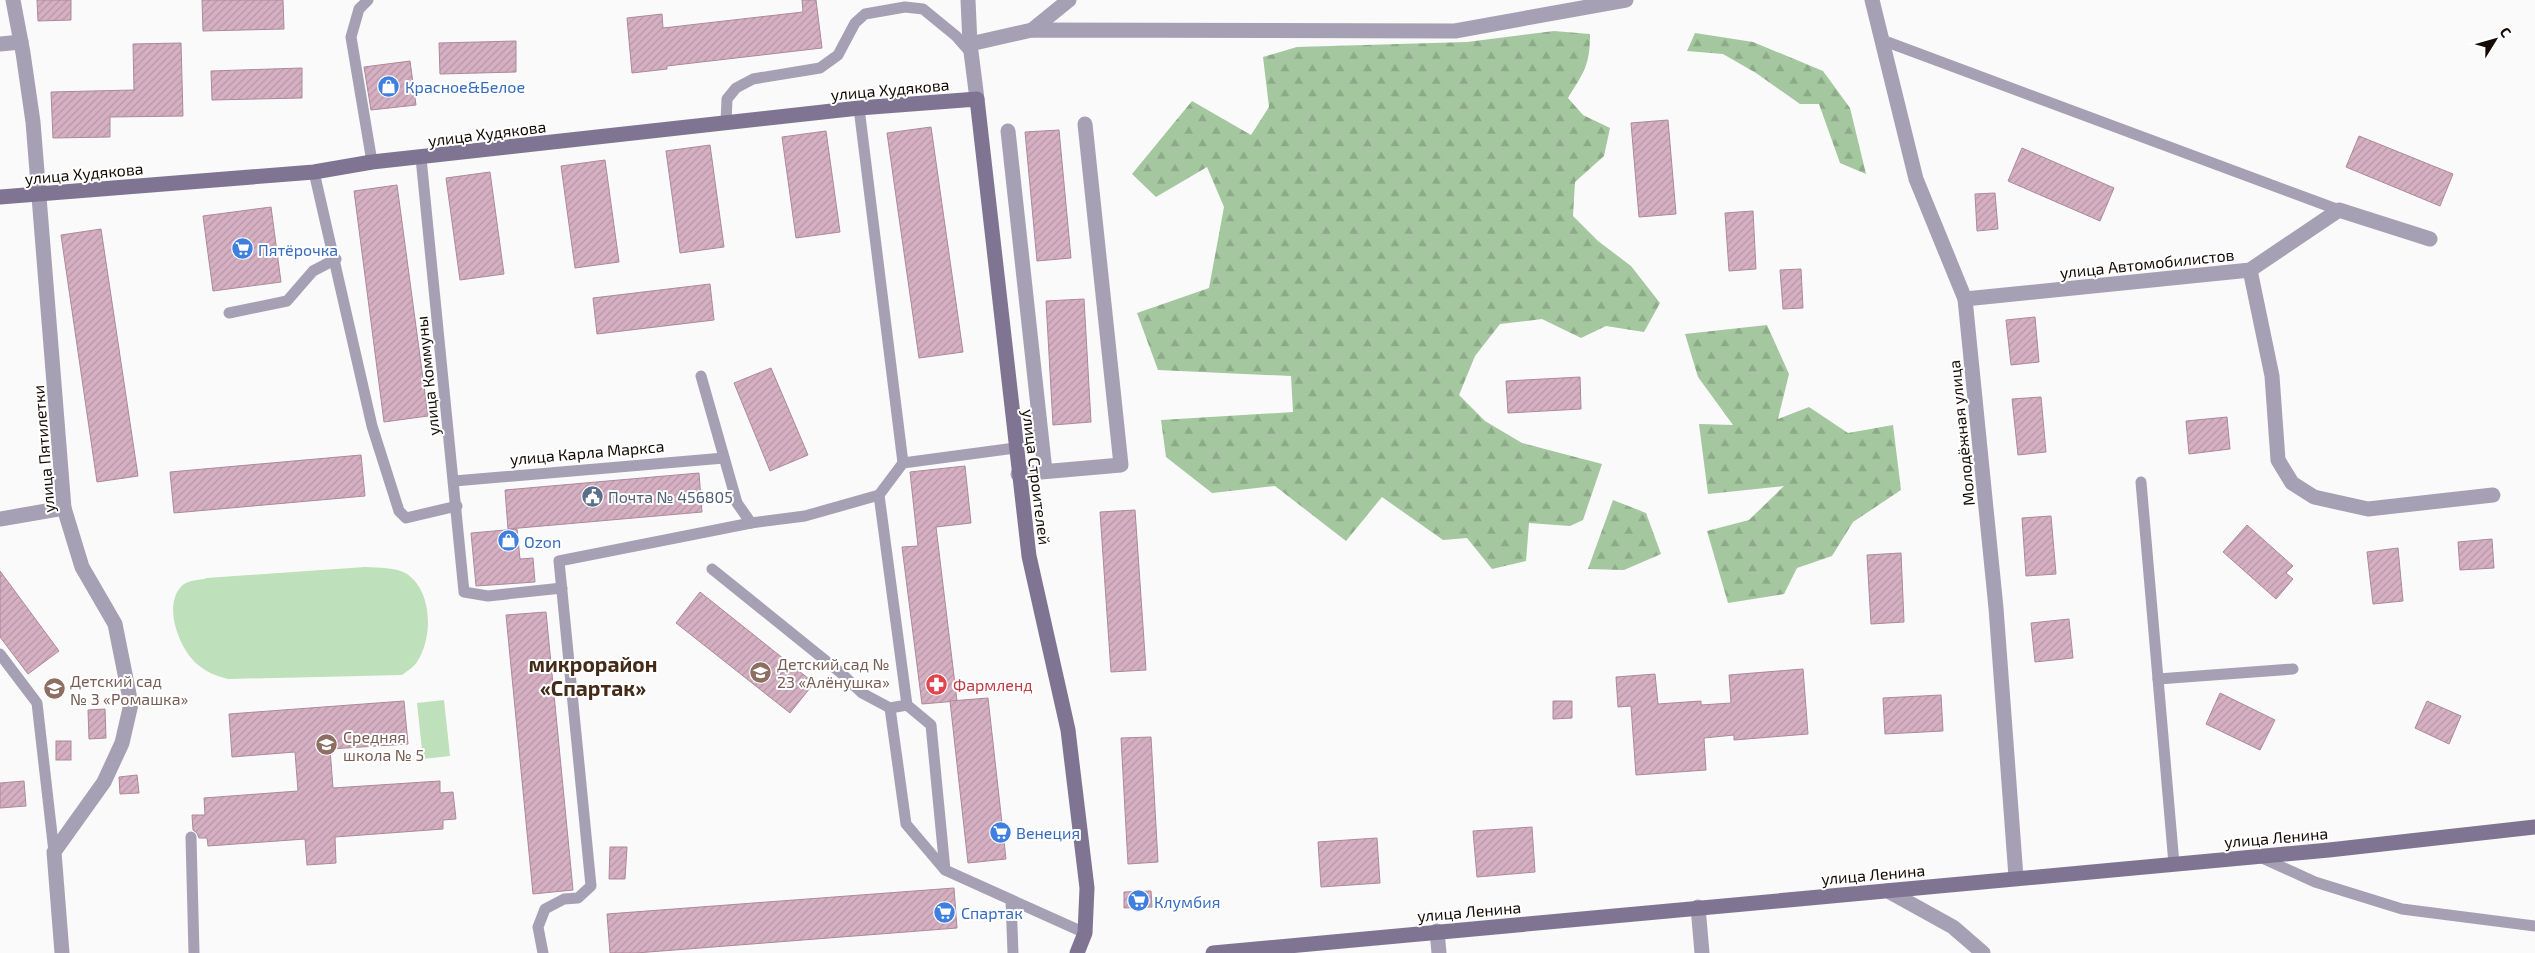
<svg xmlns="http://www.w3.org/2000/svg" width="2535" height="953" font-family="'Exo 2',sans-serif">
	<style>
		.forest { fill: url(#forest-firs) }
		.green { fill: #bee0ba }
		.building { fill: url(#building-hatch); stroke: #ac899a }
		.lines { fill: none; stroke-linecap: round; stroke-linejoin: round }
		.lane { stroke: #a6a0b4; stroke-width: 11 }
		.street { stroke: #a6a0b4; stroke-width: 15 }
		.secondary { stroke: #7f7592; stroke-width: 15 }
		.labels { text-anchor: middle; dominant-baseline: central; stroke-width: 4; stroke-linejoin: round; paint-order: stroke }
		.shop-label { font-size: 16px; fill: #366cbe; stroke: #fff; text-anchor: start }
		.street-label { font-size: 16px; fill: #150b04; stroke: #fff }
		.service-label { font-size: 16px; fill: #4e5e75; stroke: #fff; text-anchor: start }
		.education-label { font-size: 16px; fill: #785e54; stroke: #fff; text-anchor: start }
		.health-label { font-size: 16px; fill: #be3a42; stroke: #fff; text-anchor: start }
		.district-label { font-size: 21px; font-weight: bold; fill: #442b18; stroke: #fff }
	</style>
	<defs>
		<pattern id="forest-firs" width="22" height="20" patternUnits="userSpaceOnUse" patternTransform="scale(1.25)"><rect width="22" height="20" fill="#a4c79f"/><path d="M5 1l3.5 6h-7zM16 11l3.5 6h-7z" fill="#8caa87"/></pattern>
		<pattern id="building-hatch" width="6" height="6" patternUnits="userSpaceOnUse" patternTransform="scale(1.25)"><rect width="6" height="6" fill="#d5b0c2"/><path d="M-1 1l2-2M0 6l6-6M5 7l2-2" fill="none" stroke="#b696a5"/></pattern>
	</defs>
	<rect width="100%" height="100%" fill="#fafafa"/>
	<g class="forest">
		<path d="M1554,31L1590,34C1590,65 1584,72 1568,98L1583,115L1610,128L1604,156L1575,182L1573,216L1598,241L1631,266L1660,303L1644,332L1606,326L1581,338L1542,319L1500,324L1475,356L1459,395L1485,421L1522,443L1602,464L1583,520L1570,526L1529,523L1526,561L1492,569L1467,538L1443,540L1382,497L1346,541L1275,486L1212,493L1166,457L1161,420L1293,412L1291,376L1158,370L1137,313L1209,288L1224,207L1207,167L1156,197L1132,174L1192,101L1251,135L1269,107L1263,57L1297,47L1467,42Z"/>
		<path d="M1695,33L1753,42L1823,71L1850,108L1866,174L1840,163L1819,104H1800L1756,73L1723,54L1687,51Z"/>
		<path d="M1767,325L1789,374L1778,419L1809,407L1848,433L1893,425L1901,490L1853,522L1832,556L1797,568L1784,594L1728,603L1707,531L1749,520L1784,486L1708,494L1699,424L1733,425L1698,377L1685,334Z"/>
		<path d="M1613,500L1646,513L1661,554L1624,570L1588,569Z"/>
	</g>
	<g class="green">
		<path d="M365,567C378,568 396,567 407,574C433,592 433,638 417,662C414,667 407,671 402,675L228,679C216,676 206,672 197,664C179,649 161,602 184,584C190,580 201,580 207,578Z"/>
		<path d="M444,700L450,756L423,759L417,703Z"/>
	</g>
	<g class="building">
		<path d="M37,0H71V20L38,21Z"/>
		<path d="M202,0H283L284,29L203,31Z"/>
		<path d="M802,0H816L822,48L667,66V69L632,73L627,18L662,14L663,28L803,12Z"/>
		<path d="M516,41V72L440,74L439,43Z"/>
		<path d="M181,43L183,116L110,117V137L53,138L51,92L134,90L133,44Z"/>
		<path d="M410,61L416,105L371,110L364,67Z"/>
		<path d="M302,68V98L212,100L211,71Z"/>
		<path d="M1668,120L1676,214L1639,217L1631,123Z"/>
		<path d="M931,127L963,352L919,358L887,133Z"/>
		<path d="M1059,130L1071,258L1037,261L1025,132Z"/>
		<path d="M826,131L840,232L796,238L782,137Z"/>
		<path d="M2359,136L2453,174L2440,206L2346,167Z"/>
		<path d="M710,145L724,247L680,253L666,151Z"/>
		<path d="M2022,148L2114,188L2100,221L2008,181Z"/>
		<path d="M605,160L619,262L575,268L561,166Z"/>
		<path d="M490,172L504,274L460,280L446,178Z"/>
		<path d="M397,185L428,416L384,422L354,191Z"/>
		<path d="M1995,193L1998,229L1977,231L1975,194Z"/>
		<path d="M271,207L281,282L213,291L203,216Z"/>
		<path d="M1753,211L1756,269L1729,271L1725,213Z"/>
		<path d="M101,229L138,476L97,482L61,235Z"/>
		<path d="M1801,269L1803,308L1783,309L1780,270Z"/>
		<path d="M710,284L714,320L597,334L593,298Z"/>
		<path d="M1084,299L1091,422L1053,425L1046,301Z"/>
		<path d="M2035,317L2039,362L2011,365L2006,320Z"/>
		<path d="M771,368L808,455L770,471L734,383Z"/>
		<path d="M1580,377L1581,409L1508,413L1506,381Z"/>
		<path d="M2041,397L2046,452L2018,455L2012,399Z"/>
		<path d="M2227,417L2230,449L2189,454L2186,421Z"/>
		<path d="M361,455L365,496L174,513L170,472Z"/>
		<path d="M965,466L971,523L936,527L957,701L922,704L902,547L918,546L910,472Z"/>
		<path d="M699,473L702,512L508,529L505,490Z"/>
		<path d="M1135,510L1146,670L1111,672L1100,512Z"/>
		<path d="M2051,516L2056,574L2026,576L2022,518Z"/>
		<path d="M2247,525L2293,566L2286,573L2293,579L2276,599L2223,552Z"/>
		<path d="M517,529L520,559L533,558L535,582L476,586L471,533Z"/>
		<path d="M2492,539L2494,568L2460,570L2458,542Z"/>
		<path d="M2398,548L2403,601L2373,604L2367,552Z"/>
		<path d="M1901,553L1904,622L1871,624L1867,555Z"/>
		<path d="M0,571L59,651L28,674L0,637Z"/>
		<path d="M700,592L814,683L790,713L676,623Z"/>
		<path d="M546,612L573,890L533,894L506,615Z"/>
		<path d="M2069,619L2073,658L2035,662L2031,623Z"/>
		<path d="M1803,669L1808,734L1734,740V735L1704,738L1706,770L1636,775L1631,706L1618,707L1616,677L1655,674L1658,704L1701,701V705L1731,703L1729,675Z"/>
		<path d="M2220,693L2275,720L2260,750L2206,724Z"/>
		<path d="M1941,695L1943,731L1885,734L1883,698Z"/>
		<path d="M988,698L1006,859L968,863L950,701Z"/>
		<path d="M404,701L408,744L330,749L333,788L440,781V793L453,792L456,819L443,820V829L335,837L336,863L307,865L305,839L208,846L207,838H199L197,833L193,830L192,815H205L204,798L298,791L295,752L232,757L229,714Z"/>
		<path d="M1553,701H1572V718L1553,719Z"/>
		<path d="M2427,701L2461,716L2449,744L2415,728Z"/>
		<path d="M105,709L106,738L89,739L88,710Z"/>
		<path d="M1151,737L1158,862L1128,864L1121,738Z"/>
		<rect x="56" y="741" width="15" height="19"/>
		<path d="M137,775L139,793L120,794L119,777Z"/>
		<path d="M24,781L26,806L0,808V783Z"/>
		<path d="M1532,827L1535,872L1477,877L1473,831Z"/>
		<path d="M1377,838L1380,883L1321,887L1318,842Z"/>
		<path d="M610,847H627L625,879H609Z"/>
		<path d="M954,888L957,928L636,953H610L607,914Z"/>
		<path d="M1151,891L1152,907L1124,908V892Z"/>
	</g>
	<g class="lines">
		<g class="lane">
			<path d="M368,0L359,9L351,37L372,162"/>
			<path d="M1882,40L2339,210"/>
			<path d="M859,108L903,463"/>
			<path d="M726,123L727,99L736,88L753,79L820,68L838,55L855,23L865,14L905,7L923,9L956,36L971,53"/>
			<path d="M421,158L464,592L488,596L562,588"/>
			<path d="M314,172L372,426L399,511L406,518L457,506"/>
			<path d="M229,313L287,301L313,271L336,259"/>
			<path d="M701,376L737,503L751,523"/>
			<path d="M454,481L724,458"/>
			<path d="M2141,482L2174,864"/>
			<path d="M879,495L907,705L931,725L945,870L1085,933"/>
			<path d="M712,569L841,673L862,693L890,708L907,705"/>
			<path d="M0,654L37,703L54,852"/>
			<path d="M2158,679L2293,669"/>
			<path d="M890,708L906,824L945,870"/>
			<path d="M191,837L194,953"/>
			<path d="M2260,857L2315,882L2402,909L2535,926"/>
			<path d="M1011,900L1013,953"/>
			<path d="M543,953L538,927L545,909L564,899L578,898L591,886L559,561L751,523L805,516L879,495L903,463L1015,448"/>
		</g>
		<g class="street">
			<path d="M13,0L23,53L33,122L64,508L82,567L115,624L131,704L122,743L104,782L54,852L62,953"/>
			<path d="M968,0L970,44L977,99"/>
			<path d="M1872,0L1916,179L1965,299L1996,608L2016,877"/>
			<path d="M1032,30L1069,0"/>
			<path d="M0,44L21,42"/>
			<path d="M970,44L1032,30L1455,31L1626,0"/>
			<path d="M1008,131L1045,471"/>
			<path d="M2250,270L2272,376L2278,460L2292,483L2314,497L2368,509L2493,495"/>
			<path d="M1965,299L2250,270L2339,210L2430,239"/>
			<path d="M1018,474L1121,465L1085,124"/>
			<path d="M0,519L64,508"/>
			<path d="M1888,891L1953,927L1983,953"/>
			<path d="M1698,907L1702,953"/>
			<path d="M1437,931L1439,953"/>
		</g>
		<g class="secondary">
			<path d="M0,197L314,172L372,162L859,108L977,99L1029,556L1068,730L1087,888L1085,933L1077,953"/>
			<path d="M1213,953L2329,850L2535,827"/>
		</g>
	</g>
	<defs>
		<symbol id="shop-disc" viewBox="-11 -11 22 22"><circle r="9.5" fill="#3f7fe0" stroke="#fff"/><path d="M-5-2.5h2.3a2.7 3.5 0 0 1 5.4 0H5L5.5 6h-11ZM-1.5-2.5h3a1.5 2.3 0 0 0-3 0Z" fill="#fff"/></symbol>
		<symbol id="supermarket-disc" viewBox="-11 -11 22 22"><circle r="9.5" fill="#3f7fe0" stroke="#fff"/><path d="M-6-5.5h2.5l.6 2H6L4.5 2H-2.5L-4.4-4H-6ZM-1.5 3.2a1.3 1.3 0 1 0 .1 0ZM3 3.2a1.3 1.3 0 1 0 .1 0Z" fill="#fff"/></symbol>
		<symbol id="civic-disc" viewBox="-11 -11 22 22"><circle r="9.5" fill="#5c6f8a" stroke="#fff"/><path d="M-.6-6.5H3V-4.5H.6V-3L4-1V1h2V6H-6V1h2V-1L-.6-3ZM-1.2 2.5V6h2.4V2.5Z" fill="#fff"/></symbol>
		<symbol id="school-disc" viewBox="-11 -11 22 22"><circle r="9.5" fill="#8d6e63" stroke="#fff"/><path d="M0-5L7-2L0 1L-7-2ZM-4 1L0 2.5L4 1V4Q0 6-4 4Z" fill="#fff"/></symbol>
		<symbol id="pharmacy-disc" viewBox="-11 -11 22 22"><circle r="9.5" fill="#e0444e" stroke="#fff"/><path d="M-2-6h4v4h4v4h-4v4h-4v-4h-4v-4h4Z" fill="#fff"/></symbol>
	</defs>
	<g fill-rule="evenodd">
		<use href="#shop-disc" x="376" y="74" width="25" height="25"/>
		<use href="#supermarket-disc" x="230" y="236" width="25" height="25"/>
		<use href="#civic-disc" x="580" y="484" width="25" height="25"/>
		<use href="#shop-disc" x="496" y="528" width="25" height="25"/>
		<use href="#school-disc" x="748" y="660" width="25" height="25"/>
		<use href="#pharmacy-disc" x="924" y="672" width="25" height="25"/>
		<use href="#school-disc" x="42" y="676" width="25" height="25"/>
		<use href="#school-disc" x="314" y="732" width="25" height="25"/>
		<use href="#supermarket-disc" x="988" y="820" width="25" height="25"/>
		<use href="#supermarket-disc" x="1126" y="888" width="25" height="25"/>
		<use href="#supermarket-disc" x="932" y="900" width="25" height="25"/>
	</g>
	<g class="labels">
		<g class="shop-label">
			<text x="405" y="86">Красное&amp;Белое</text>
			<text x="258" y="249">Пятёрочка</text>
			<text x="524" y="541">Ozon</text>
			<text x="1016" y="832">Венеция</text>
			<text x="1154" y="901">Клумбия</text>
			<text x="961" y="912">Спартак</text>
		</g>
		<g class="street-label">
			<text transform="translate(890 89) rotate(-5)">улица Худякова</text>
			<text transform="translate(487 133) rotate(-7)">улица Худякова</text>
			<text transform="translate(84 173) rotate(-5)">улица Худякова</text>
			<text transform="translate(2147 263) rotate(-6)">улица Автомобилистов</text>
			<text transform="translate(427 376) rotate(-96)">улица Коммуны</text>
			<text transform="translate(1961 433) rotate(-96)">Молодёжная улица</text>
			<text transform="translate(43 449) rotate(-95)">улица Пятилетки</text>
			<text transform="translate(587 452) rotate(-5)">улица Карла Маркса</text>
			<text transform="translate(1037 477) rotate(83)">улица Строителей</text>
			<text transform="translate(2276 837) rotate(-5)">улица Ленина</text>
			<text transform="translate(1873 874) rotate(-5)">улица Ленина</text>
			<text transform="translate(1469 911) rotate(-5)">улица Ленина</text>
		</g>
		<g class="service-label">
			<text x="608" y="496">Почта № 456805</text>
		</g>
		<g class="education-label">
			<text x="777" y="663">Детский сад №<tspan x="777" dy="18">23 «Алёнушка»</tspan></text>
			<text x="70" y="680">Детский сад<tspan x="70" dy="18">№ 3 «Ромашка»</tspan></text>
			<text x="343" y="736">Средняя<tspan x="343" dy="18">школа № 5</tspan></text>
		</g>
		<g class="health-label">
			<text x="953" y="684">Фармленд</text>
		</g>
		<g class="district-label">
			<text x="593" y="663">микрорайон<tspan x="593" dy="24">«Спартак»</tspan></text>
		</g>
	</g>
	<g transform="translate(2495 40) rotate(53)" stroke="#ffffff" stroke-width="4" paint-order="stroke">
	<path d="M0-4L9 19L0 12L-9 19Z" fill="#150b04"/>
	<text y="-8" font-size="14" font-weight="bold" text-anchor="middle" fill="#150b04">С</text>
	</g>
</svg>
